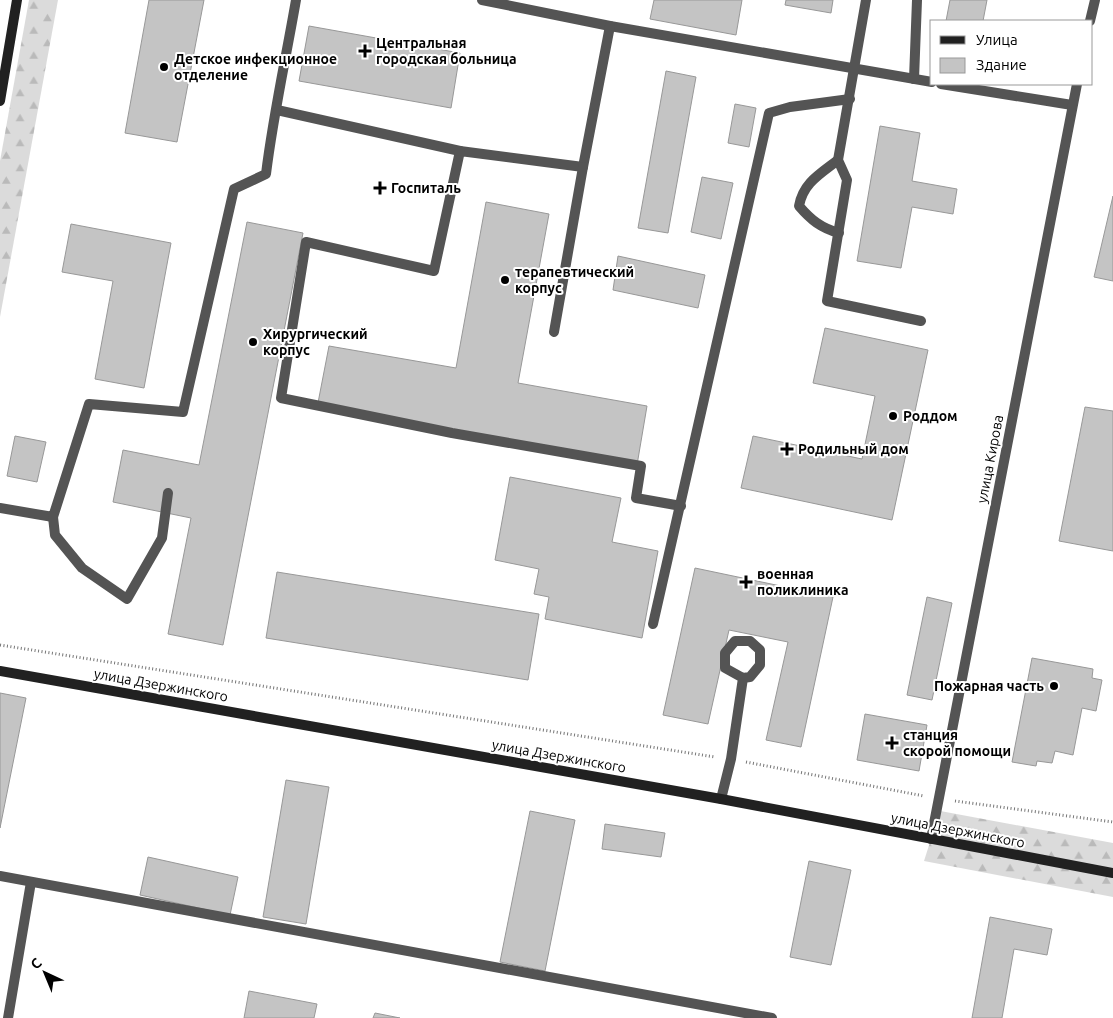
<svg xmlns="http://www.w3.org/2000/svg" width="1113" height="1018" font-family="Ubuntu,sans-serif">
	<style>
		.forest { fill: url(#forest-firs) }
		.building { fill: #c4c4c4; stroke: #989898 }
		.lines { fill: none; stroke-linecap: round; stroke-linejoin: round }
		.path { stroke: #767676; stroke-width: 3; stroke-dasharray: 1 2.5; stroke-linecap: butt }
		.lane { stroke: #545454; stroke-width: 10 }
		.secondary { stroke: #212121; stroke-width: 10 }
		.poi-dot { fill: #000; stroke: #fff; stroke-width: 2 }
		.labels { text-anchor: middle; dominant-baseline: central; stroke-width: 4; stroke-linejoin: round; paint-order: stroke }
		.poi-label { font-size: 14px; font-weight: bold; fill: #000; stroke: #fff; text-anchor: start }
		.street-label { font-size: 14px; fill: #000; stroke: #fff }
	</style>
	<defs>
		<pattern id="forest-firs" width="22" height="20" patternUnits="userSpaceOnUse" patternTransform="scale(1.25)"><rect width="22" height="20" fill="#dbdbdb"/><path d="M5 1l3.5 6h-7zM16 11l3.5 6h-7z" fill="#bababa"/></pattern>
	</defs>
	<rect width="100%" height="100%" fill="#fff"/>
	<g class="forest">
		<path d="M29,0H58L0,317V161Z"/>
		<path d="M935,810L1113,843V897L924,861L931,839Z"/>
	</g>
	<g class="building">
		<path d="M149,0H204L177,142L125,133Z"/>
		<path d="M654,0H742L736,35L650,19Z"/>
		<path d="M786,0H833L831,13L785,5Z"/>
		<path d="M950,0H987L983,21H946Z"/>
		<path d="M309,26L460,53L451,108L299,81Z"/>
		<path d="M666,71L696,77L668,233L638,228Z"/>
		<path d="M735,104L756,108L749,147L728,143Z"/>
		<path d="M880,126L920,133L912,181L957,189L953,214L912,207L901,268L857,261Z"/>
		<path d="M702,177L733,183L721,239L691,232Z"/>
		<path d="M1113,196V281L1094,277Z"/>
		<path d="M486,202L549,214L518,383L647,406L637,465L317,408L329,346L456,368Z"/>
		<path d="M247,222L303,233L223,645L168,634L191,518L113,502L123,450L199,465Z"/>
		<path d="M71,224L171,243L144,388L95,379L113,281L62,272Z"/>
		<path d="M618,256L705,275L698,308L613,290Z"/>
		<path d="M825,328L928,350L892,520L741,488L753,436L862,459L875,396L813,383Z"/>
		<path d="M1085,407L1113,411V551L1059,541Z"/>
		<path d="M15,436L46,442L37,482L7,476Z"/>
		<path d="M510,477L621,498L612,542L658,551L642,638L545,619L549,597L534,594L539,569L495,560Z"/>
		<path d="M695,568L833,597L801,747L766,740L788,642L729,630L708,724L663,715Z"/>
		<path d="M277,572L539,614L528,680L266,638Z"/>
		<path d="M927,597L952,603L932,700L907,695Z"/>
		<path d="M1032,658L1093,669L1092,678L1102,680L1096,711L1082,708L1073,755L1055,751L1052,763L1037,761L1036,766L1012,762Z"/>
		<path d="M0,693L26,698L0,828Z"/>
		<path d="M865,714L927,725L919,771L857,760Z"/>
		<path d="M286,780L329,787L306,924L263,917Z"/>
		<path d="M530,811L575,820L545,971L500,962Z"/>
		<path d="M605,824L665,833L661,857L602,849Z"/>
		<path d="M148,857L238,877L230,915L140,895Z"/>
		<path d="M809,861L851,870L831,965L790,957Z"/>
		<path d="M990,917L1052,929L1047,955L1014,949L1002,1018H972Z"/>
		<path d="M249,991L317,1004L314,1018H244Z"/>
		<path d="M375,1013L400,1018H373Z"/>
	</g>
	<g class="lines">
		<g class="path">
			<path d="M0,645L715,757"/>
			<path d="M746,762L924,796"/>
			<path d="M955,801L1113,822"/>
		</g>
		<g class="lane">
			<path d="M482,0L610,26L932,82"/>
			<path d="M866,0L838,160L847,180L827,301L921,321"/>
			<path d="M1090,21L1095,0"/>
			<path d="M610,26L583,167L460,151L434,271L306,242L281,398L452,433L641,466L636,498L681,506"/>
			<path d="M914,79L917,0"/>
			<path d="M941,84L1072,105"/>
			<path d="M277,110L460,151"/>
			<path d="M838,160C820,174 803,183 799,206C811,220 821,228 839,233"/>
			<path d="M554,332L583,167"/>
			<path d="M0,508L53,517L89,404L183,412L234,189L266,174C273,116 286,58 296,0"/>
			<path d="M53,517L55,535L82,568L127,599L162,538L168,493"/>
			<path d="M653,624L769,113L790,107L850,99"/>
			<path d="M721,799L731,759L743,678L725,668V653L735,641H750L760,650V665L750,677L743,678"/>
			<path d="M931,839L1077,84"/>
			<path d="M0,876L772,1018"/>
			<path d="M8,1018L31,882"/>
		</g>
		<g class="secondary">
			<path d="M0,101L17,0"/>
			<path d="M0,671L721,799L1113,873"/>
		</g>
	</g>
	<g class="poi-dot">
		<path d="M362.5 43.5h5v5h5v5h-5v5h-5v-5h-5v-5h5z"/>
		<circle cx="164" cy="67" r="5"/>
		<path d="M377.5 180.5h5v5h5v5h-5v5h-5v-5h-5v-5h5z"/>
		<circle cx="505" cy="280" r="5"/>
		<circle cx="253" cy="342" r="5"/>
		<circle cx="893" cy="416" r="5"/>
		<path d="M784.5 441.5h5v5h5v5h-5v5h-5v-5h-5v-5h5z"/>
		<path d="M743.5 574.5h5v5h5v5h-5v5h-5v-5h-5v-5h5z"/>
		<circle cx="1054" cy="686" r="5"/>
		<path d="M889.5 735.5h5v5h5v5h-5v5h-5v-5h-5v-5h5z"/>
	</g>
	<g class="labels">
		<g class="poi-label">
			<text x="376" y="43">Центральная<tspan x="376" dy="16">городская больница</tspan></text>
			<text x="174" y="59">Детское инфекционное<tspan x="174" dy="16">отделение</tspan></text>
			<text x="391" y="188">Госпиталь</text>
			<text x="515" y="272">терапевтический<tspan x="515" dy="16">корпус</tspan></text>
			<text x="263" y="334">Хирургический<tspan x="263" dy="16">корпус</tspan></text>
			<text x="903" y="416">Роддом</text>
			<text x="798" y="449">Родильный дом</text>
			<text x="757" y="574">военная<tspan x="757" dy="16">поликлиника</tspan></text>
			<text x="1044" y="686" text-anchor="end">Пожарная часть</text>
			<text x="903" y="735">станция<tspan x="903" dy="16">скорой помощи</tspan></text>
		</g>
		<g class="street-label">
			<text transform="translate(990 459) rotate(-79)">улица Кирова</text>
			<text transform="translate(161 685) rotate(10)">улица Дзержинского</text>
			<text transform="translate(559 756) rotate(10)">улица Дзержинского</text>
			<text transform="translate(958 830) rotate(11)">улица Дзержинского</text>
		</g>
	</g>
	<rect x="930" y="20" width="162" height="65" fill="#ffffff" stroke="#999999"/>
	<rect x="940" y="36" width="25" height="8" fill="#212121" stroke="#999999"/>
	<text x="976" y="45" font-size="15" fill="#000000">Улица</text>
	<rect x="940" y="58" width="25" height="15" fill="#c4c4c4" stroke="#999999"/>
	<text x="976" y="70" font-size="15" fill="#000000">Здание</text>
	<g transform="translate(45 973) rotate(316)" stroke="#ffffff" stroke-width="4" paint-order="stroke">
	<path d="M0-4L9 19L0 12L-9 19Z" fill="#000000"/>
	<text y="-8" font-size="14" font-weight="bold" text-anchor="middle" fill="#000000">С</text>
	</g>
</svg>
